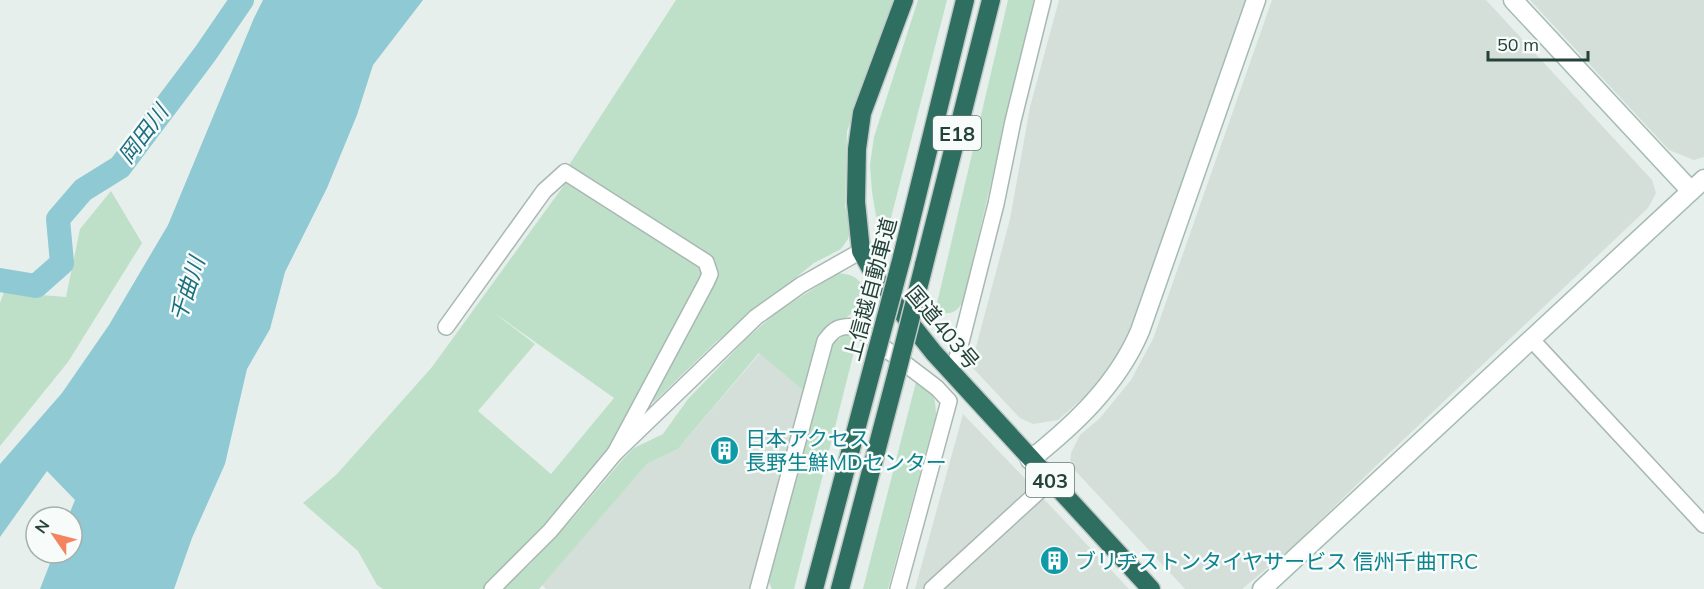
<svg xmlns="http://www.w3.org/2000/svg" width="1704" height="589" font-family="Mulish,'Noto Sans JP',sans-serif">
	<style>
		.built { fill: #d4dfda }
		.green { fill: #bfe0c8; fill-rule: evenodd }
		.water { fill: #8ec9d4 }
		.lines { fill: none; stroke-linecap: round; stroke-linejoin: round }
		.river { stroke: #8ec9d4; stroke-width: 24 }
		.street-casing { stroke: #a8b8b2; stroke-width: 18 }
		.secondary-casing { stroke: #a4bbb3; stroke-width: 21 }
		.highway-casing { stroke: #c2cac8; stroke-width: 21 }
		.street { stroke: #fff; stroke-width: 15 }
		.secondary { stroke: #fff; stroke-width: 18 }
		.highway { stroke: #2f6f62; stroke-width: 18 }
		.highway-bridge-casing { stroke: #c2cac8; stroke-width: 21; stroke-linecap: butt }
		.highway-bridge { stroke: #2f6f62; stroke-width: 18 }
		.labels { text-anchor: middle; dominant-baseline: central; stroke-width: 5; stroke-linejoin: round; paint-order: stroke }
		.shield { fill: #f7fbf9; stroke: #637a73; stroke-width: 1.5 }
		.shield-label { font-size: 20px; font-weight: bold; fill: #24423a }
		.street-label { font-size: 21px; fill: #24423a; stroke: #f7fbf9 }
		.culture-label { font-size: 21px; fill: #0d838f; stroke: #f7fbf9; text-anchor: start }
		.water-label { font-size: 22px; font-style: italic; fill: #1c6f80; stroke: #f7fbf9 }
	</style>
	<rect width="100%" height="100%" fill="#e6efeb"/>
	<g class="built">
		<path d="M1059,0H1246L1132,328L1122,349L1110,367L1088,394L1058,420L1033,424L1020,418L971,366L1010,219L1030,107Z"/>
		<path d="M1272,0H1486L1652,180L1656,193L1648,208L1381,461L1297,543L1242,589H1185L1070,465L1071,453L1080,435L1100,418L1131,380L1153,339Z"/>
		<path d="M1530,0H1704V157L1694,160L1669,150Z"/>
		<path d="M760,353L805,392L749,589H546L542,585L647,464L678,449Z"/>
		<path d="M963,414L1035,489L925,589H915Z"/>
		<path d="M1041,496L1129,589H941Z"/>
	</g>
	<g class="green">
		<path d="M676,0H895L847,131L845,206L851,227L848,239L841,249L814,263L716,342L655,401L650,404L714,279L715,260L569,165Z"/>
		<path d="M918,0H947L886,237L881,245L872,192L870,165L874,137Z"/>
		<path d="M1008,0H1034L963,302C954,315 950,314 935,312Z"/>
		<path d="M567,181L580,191L696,263L701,267L702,274L616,445L552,519L515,559L483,589H383L377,585L358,551L303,503L337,474L432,367ZM493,312L614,398L551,474L478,411L535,344Z"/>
		<path d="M111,191L142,243L68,362L0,446V303L4,292L66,297L80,229Z"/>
		<path d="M838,273C859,275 860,281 869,298L862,306L843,320L805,392L759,353L678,449L647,464L539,589H503L530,564L572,519L623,459L634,448L663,434L688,399L746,339L777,312Z"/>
		<path d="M845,335L858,336L794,589H772L767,578L832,344Z"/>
		<path d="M916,382C934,393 935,394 936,415L888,589H863Z"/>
	</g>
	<path class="water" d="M263,0H423L373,65L357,115L327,188L285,272L270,329L247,369L225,464L192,538L174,589H40L54,553H72V517H68L75,500L47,471L0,537V464L62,393L109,325L168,225L254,18Z"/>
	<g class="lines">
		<path class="river" d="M0,280L36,286L62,263L58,219L83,190L120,167L205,54L242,0"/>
		<defs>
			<g id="street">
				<path d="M446,327L544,191L565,172L706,262L710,274L706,283L615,453"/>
				<path d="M1531,339L1704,525"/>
				<path d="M956,362L996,204L1013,121L1043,0"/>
				<path d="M492,589L550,531L615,453L756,317L801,285L861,251"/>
				<path d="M758,589L825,341C834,328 841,325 857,327L937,388L949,401L898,589"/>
				<path d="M932,589L1050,481"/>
			</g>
			<g id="secondary">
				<path d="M1513,0L1691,191"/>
				<path d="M1030,460C1075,424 1117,385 1140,331L1256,0"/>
				<path d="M1262,589L1704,179"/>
			</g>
			<g id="highway">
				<path d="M904,0L862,113L857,149L856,202L861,251L880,285L934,353L1151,589"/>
				<path d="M902,257L965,0"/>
				<path d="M924,265L991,0"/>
				<path d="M814,589L876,354"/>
				<path d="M840,589L897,372"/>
			</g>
		</defs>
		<use href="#street" class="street-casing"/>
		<use href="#secondary" class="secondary-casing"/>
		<use href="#highway" class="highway-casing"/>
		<use href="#street" class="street"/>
		<use href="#secondary" class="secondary"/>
		<use href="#highway" class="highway"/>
		<defs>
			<g id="highway-bridge">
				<path d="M876,354L902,257"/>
				<path d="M897,372L924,265"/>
			</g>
		</defs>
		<use href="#highway-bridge" class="highway-bridge-casing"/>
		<use href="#highway-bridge" class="highway-bridge"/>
	</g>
	<defs>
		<symbol id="building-disc" viewBox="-11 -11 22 22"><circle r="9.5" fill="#0f9aa8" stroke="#f7fbf9"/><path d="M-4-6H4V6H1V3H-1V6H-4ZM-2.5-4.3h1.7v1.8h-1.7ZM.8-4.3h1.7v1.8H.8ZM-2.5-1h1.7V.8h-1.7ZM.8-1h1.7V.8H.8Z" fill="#fff"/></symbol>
	</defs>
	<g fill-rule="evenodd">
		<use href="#building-disc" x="708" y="434" width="33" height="33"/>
		<use href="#building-disc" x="1038" y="544" width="33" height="33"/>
	</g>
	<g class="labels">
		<g class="shield">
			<rect x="933" y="116" width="48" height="34" rx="4.5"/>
			<rect x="1026" y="463" width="48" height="34" rx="4.5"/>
		</g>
		<g class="shield-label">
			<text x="957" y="133">E18</text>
			<text x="1050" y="480">403</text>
		</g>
		<g class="street-label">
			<text transform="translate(870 289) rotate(-75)">上信越自動車道</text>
			<text transform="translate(943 327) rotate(50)">国道403号</text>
		</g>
		<g class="culture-label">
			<text x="745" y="438">日本アクセス<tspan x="745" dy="24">長野生鮮MDセンター</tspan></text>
			<text x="1075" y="561">ブリヂストンタイヤサービス 信州千曲TRC</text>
		</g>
		<g class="water-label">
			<text transform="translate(143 134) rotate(-53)">岡田川</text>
			<text transform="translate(187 289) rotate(-72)">千曲川</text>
		</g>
	</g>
	<g transform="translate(54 535) rotate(305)"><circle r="28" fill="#f7fbf9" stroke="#a3b1ad" stroke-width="1.5"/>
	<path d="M0-4.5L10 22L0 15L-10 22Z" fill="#f4845f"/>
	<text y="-9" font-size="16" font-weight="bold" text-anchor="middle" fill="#24423a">N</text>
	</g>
	<path d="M1488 51v9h100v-9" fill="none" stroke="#24423a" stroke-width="3"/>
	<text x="1497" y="51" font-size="18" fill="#24423a" stroke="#f7fbf9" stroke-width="4.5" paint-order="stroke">50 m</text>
</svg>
